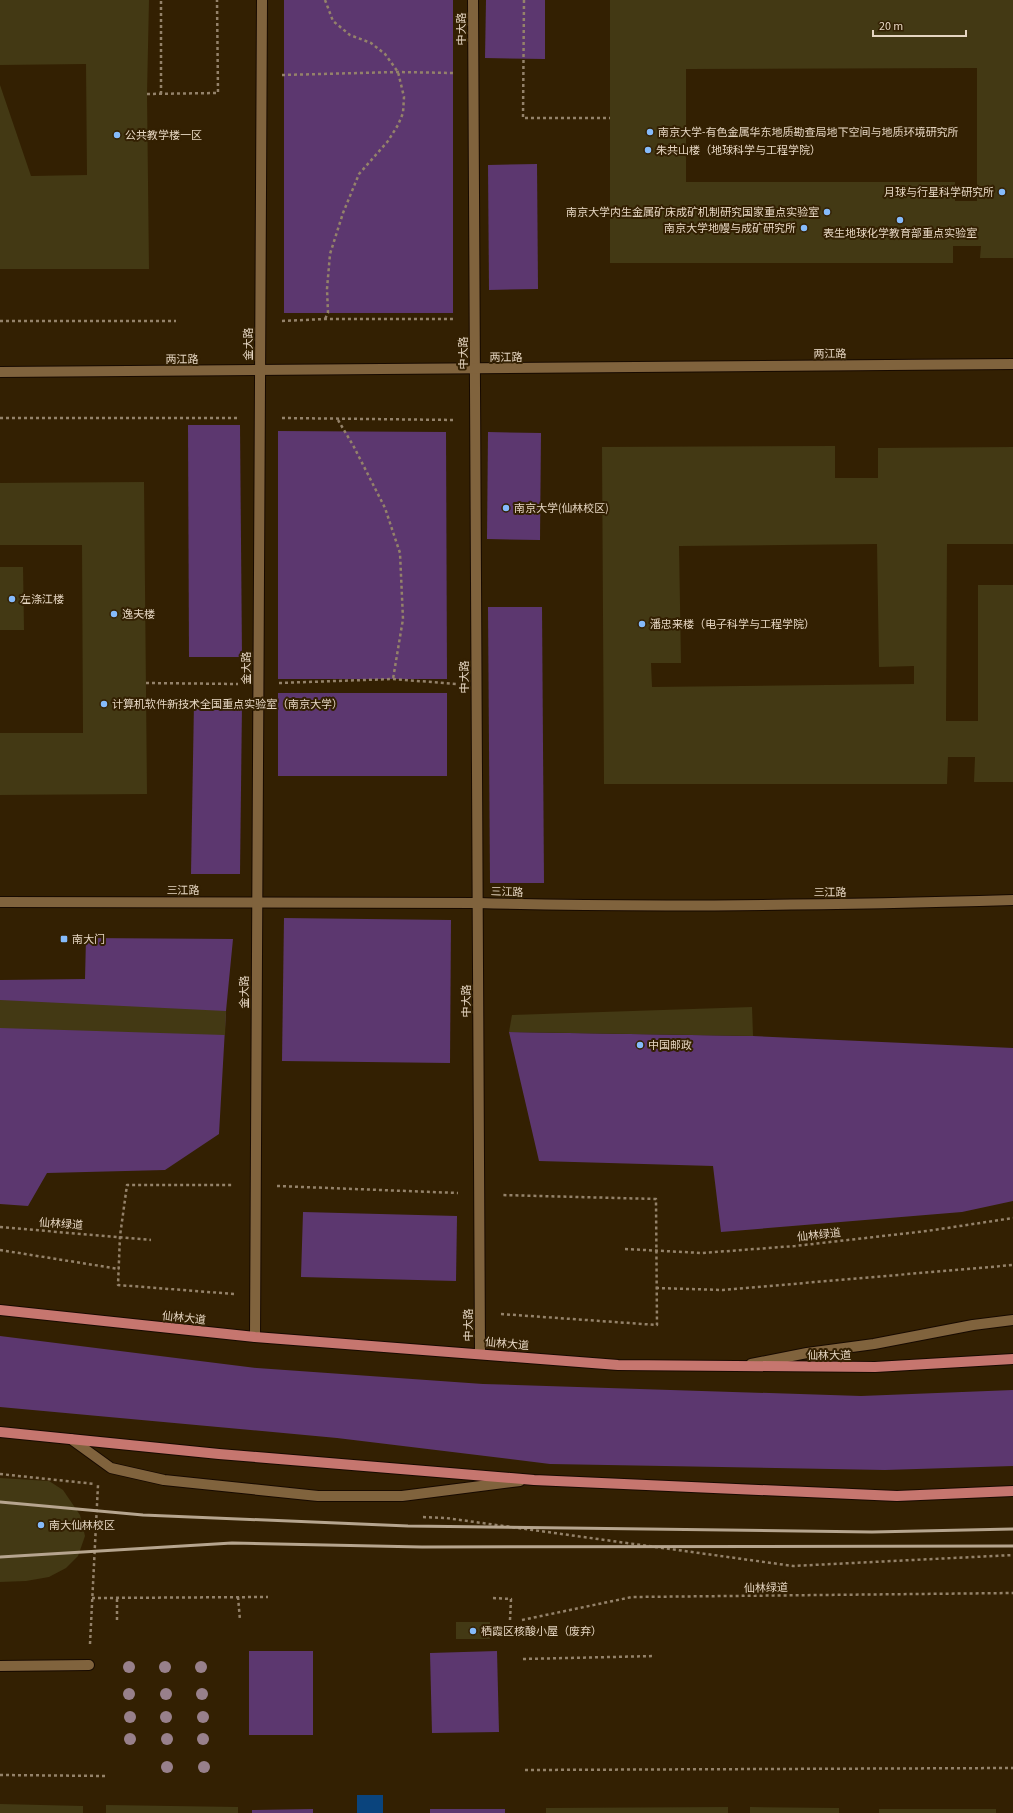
<svg xmlns="http://www.w3.org/2000/svg" width="1013" height="1813" font-family="'Source Sans 3','Noto Sans SC',sans-serif">
	<style>
		.green { fill: #5c376f }
		.water { fill: #0a447d }
		.building { fill: #433914; fill-rule: evenodd }
		.lines { fill: none; stroke-linecap: round; stroke-linejoin: round }
		.lane-casing { stroke: #170a00; stroke-width: 12 }
		.street-casing { stroke: #170a00; stroke-width: 12 }
		.primary-casing { stroke: #170a00; stroke-width: 12 }
		.path { stroke: #94826a; stroke-width: 2.5; stroke-dasharray: 3 3; stroke-linecap: butt }
		.lane { stroke: #80633d; stroke-width: 10 }
		.street { stroke: #80633d; stroke-width: 10 }
		.primary { stroke: #c6766f; stroke-width: 10 }
		.rail { stroke: #b6a58f; stroke-width: 3 }
		.tree { fill: #98808b }
		.poi-dot { fill: #85bbfb; stroke: #332002; stroke-width: 1.5 }
		.labels { text-anchor: middle; dominant-baseline: central; stroke-width: 4; stroke-linejoin: round; paint-order: stroke }
		.street-label { font-size: 11px; fill: #e5d5c1; stroke: #332002 }
		.poi-label { font-size: 11px; fill: #e5d5c1; stroke: #332002; text-anchor: start }
	</style>
	<rect width="100%" height="100%" fill="#332002"/>
	<g class="green">
		<rect x="284" y="0" width="169" height="313"/>
		<path d="M486,0H545V59L485,58Z"/>
		<path d="M537,164L538,289L489,290L488,165Z"/>
		<path d="M188,425H240L242,657H189Z"/>
		<path d="M278,431L446,432L447,679H278Z"/>
		<path d="M488,432L541,433L540,540L487,539Z"/>
		<path d="M488,607H542L544,883H490Z"/>
		<rect x="278" y="693" width="169" height="83"/>
		<path d="M194,703L242,704L240,874H191Z"/>
		<path d="M284,918L451,920L450,1063L282,1061Z"/>
		<path d="M86,938L233,939L226,1011L219,1134L165,1170L47,1173L28,1206L0,1204V980L85,979Z"/>
		<path d="M509,1032L753,1036L1013,1048V1201L962,1212L721,1232L713,1166L539,1161Z"/>
		<path d="M303,1212L457,1216L456,1281L301,1277Z"/>
		<path d="M0,1336L257,1368L483,1384L861,1396L1013,1390V1466L885,1470L550,1464L337,1438L0,1407Z"/>
		<rect x="249" y="1651" width="64" height="84"/>
		<path d="M497,1651L499,1732L432,1733L430,1653Z"/>
		<path d="M313,1809V1813H252V1810Z"/>
		<rect x="430" y="1809" width="75" height="4"/>
	</g>
	<rect class="water" x="357" y="1795" width="26" height="18"/>
	<g class="building">
		<path d="M0,0H149L147,94L149,269H0V85L31,176L87,175L86,64L0,65Z"/>
		<path d="M610,0H1013V258H980L981,246H953V263H610ZM977,68V201H955V182H686V69Z"/>
		<path d="M835,446V478H878V448L1013,447V544H947L946,721H978V585H1013V782H974L975,757H948L947,784H604L602,447ZM877,544L879,667L914,666V684L652,687L651,663H681L679,546Z"/>
		<path d="M144,482L147,794L0,795V733H83L82,545H0V483Z"/>
		<path d="M0,567H23L24,630H0Z"/>
		<path d="M0,1000L226,1011L225,1035L0,1028Z"/>
		<path d="M752,1007L753,1036L509,1032L512,1015Z"/>
		<path d="M0,1478L49,1481L63,1490L80,1515L85,1536L78,1556L66,1568L49,1577L26,1581L0,1582Z"/>
		<rect x="456" y="1622" width="34" height="17"/>
		<path d="M0,1804L83,1806V1813H0Z"/>
		<path d="M106,1805L238,1807V1813H106Z"/>
		<path d="M728,1807V1813H546V1808Z"/>
		<path d="M750,1807L839,1808V1813H750Z"/>
		<rect x="879" y="1809" width="117" height="4"/>
	</g>
	<g class="lines">
		<defs>
			<g id="lane">
				<path d="M751,1364L807,1353L874,1344L973,1325L1013,1320"/>
				<path d="M71,1439L111,1468L164,1480L318,1496H402L520,1481"/>
				<path d="M0,1666L89,1665"/>
			</g>
			<g id="street">
				<path d="M473,0L480,1353"/>
				<path d="M0,372L1013,364"/>
				<path d="M0,902L478,903C656,908 835,905 1013,900"/>
				<path d="M255,1337L262,0"/>
			</g>
			<g id="primary">
				<path d="M0,1310L255,1337L618,1365L875,1367L1013,1359"/>
				<path d="M0,1432L219,1454L534,1480L897,1496L1013,1491"/>
			</g>
		</defs>
		<use href="#lane" class="lane-casing"/>
		<use href="#street" class="street-casing"/>
		<use href="#primary" class="primary-casing"/>
		<g class="path">
			<path d="M325,0L333,21L350,35L371,43L385,54L398,72L404,97L403,113L398,125L388,141L359,174L343,213L330,254L327,289L328,313L325,319"/>
			<path d="M524,0L523,118H610"/>
			<path d="M282,75L398,72L453,73"/>
			<path d="M147,94L218,93L217,0"/>
			<path d="M161,94V0"/>
			<path d="M0,321H176"/>
			<path d="M282,321L325,319H453"/>
			<path d="M0,418H239"/>
			<path d="M282,418L455,420"/>
			<path d="M338,420L354,447L385,508L400,553L403,619L393,679"/>
			<path d="M146,683L238,684"/>
			<path d="M279,683L393,679L456,684"/>
			<path d="M277,1186L458,1193"/>
			<path d="M0,1227L151,1240"/>
			<path d="M625,1249L702,1253L795,1246L927,1231L1013,1218"/>
			<path d="M0,1250L119,1269"/>
			<path d="M656,1288L723,1290L1013,1265"/>
			<path d="M234,1294L118,1285L120,1236L127,1185H234"/>
			<path d="M501,1314L657,1325L656,1199L501,1195"/>
			<path d="M0,1474L95,1484"/>
			<path d="M423,1517L446,1518L793,1566L1013,1555"/>
			<path d="M238,1597L240,1620"/>
			<path d="M92,1598L268,1597"/>
			<path d="M493,1598L511,1599L510,1620"/>
			<path d="M117,1620V1597"/>
			<path d="M522,1620L632,1597L1013,1593"/>
			<path d="M90,1644L98,1485"/>
			<path d="M523,1659L655,1656"/>
			<path d="M525,1770L1013,1768"/>
			<path d="M0,1775L107,1776"/>
		</g>
		<use href="#lane" class="lane"/>
		<use href="#street" class="street"/>
		<use href="#primary" class="primary"/>
		<g class="rail">
			<path d="M0,1502L143,1515L408,1526L872,1532L1013,1529"/>
			<path d="M0,1557L232,1543L422,1547L1013,1546"/>
		</g>
	</g>
	<g class="tree">
		<circle cx="129" cy="1667" r="6"/>
		<circle cx="165" cy="1667" r="6"/>
		<circle cx="201" cy="1667" r="6"/>
		<circle cx="129" cy="1694" r="6"/>
		<circle cx="166" cy="1694" r="6"/>
		<circle cx="202" cy="1694" r="6"/>
		<circle cx="130" cy="1717" r="6"/>
		<circle cx="166" cy="1717" r="6"/>
		<circle cx="203" cy="1717" r="6"/>
		<circle cx="130" cy="1739" r="6"/>
		<circle cx="167" cy="1739" r="6"/>
		<circle cx="203" cy="1739" r="6"/>
		<circle cx="167" cy="1767" r="6"/>
		<circle cx="204" cy="1767" r="6"/>
	</g>
	<g class="poi-dot">
		<circle cx="650" cy="132" r="4"/>
		<circle cx="117" cy="135" r="4"/>
		<circle cx="648" cy="150" r="4"/>
		<circle cx="1002" cy="192" r="4"/>
		<circle cx="827" cy="212" r="4"/>
		<circle cx="900" cy="220" r="4"/>
		<circle cx="804" cy="228" r="4"/>
		<circle cx="506" cy="508" r="4"/>
		<circle cx="12" cy="599" r="4"/>
		<circle cx="114" cy="614" r="4"/>
		<circle cx="642" cy="624" r="4"/>
		<circle cx="104" cy="704" r="4"/>
		<rect x="60" y="935" width="8" height="8" rx="2"/>
		<circle cx="640" cy="1045" r="4"/>
		<circle cx="41" cy="1525" r="4"/>
		<circle cx="473" cy="1631" r="4"/>
	</g>
	<g class="labels">
		<g class="street-label">
			<text transform="translate(461 29) rotate(-90)">中大路</text>
			<text transform="translate(248 344) rotate(-90)">金大路</text>
			<text transform="translate(463 353) rotate(-90)">中大路</text>
			<text transform="translate(830 354) rotate(-1)">两江路</text>
			<text x="506" y="357">两江路</text>
			<text x="182" y="359">两江路</text>
			<text transform="translate(246 668) rotate(-90)">金大路</text>
			<text transform="translate(464 677) rotate(-90)">中大路</text>
			<text x="183" y="890">三江路</text>
			<text transform="translate(507 892) rotate(2)">三江路</text>
			<text x="830" y="892">三江路</text>
			<text transform="translate(244 992) rotate(-90)">金大路</text>
			<text transform="translate(466 1001) rotate(-90)">中大路</text>
			<text transform="translate(61 1224) rotate(4)">仙林绿道</text>
			<text transform="translate(819 1235) rotate(-6)">仙林绿道</text>
			<text transform="translate(184 1318) rotate(6)">仙林大道</text>
			<text transform="translate(468 1325) rotate(-90)">中大路</text>
			<text transform="translate(507 1344) rotate(5)">仙林大道</text>
			<text x="829" y="1355">仙林大道</text>
			<text transform="translate(766 1588) rotate(-1)">仙林绿道</text>
		</g>
		<g class="poi-label">
			<text x="658" y="132">南京大学-有色金属华东地质勘查局地下空间与地质环境研究所</text>
			<text x="125" y="135">公共教学楼一区</text>
			<text x="656" y="150">朱共山楼（地球科学与工程学院）</text>
			<text x="994" y="192" text-anchor="end">月球与行星科学研究所</text>
			<text x="819" y="212" text-anchor="end">南京大学内生金属矿床成矿机制研究国家重点实验室</text>
			<text x="796" y="228" text-anchor="end">南京大学地幔与成矿研究所</text>
			<text x="900" y="233" text-anchor="middle">表生地球化学教育部重点实验室</text>
			<text x="514" y="508">南京大学(仙林校区)</text>
			<text x="20" y="599">左涤江楼</text>
			<text x="122" y="614">逸夫楼</text>
			<text x="650" y="624">潘忠来楼（电子科学与工程学院）</text>
			<text x="112" y="704">计算机软件新技术全国重点实验室（南京大学）</text>
			<text x="72" y="939">南大门</text>
			<text x="648" y="1045">中国邮政</text>
			<text x="49" y="1525">南大仙林校区</text>
			<text x="481" y="1631">栖霞区核酸小屋（废弃）</text>
		</g>
	</g>
	<path d="M873 30v6h93v-6" fill="none" stroke="#e5d5c1" stroke-width="2"/>
	<text x="879" y="30" font-size="12" fill="#e5d5c1" stroke="#332002" stroke-width="3" paint-order="stroke">20 m</text>
</svg>
